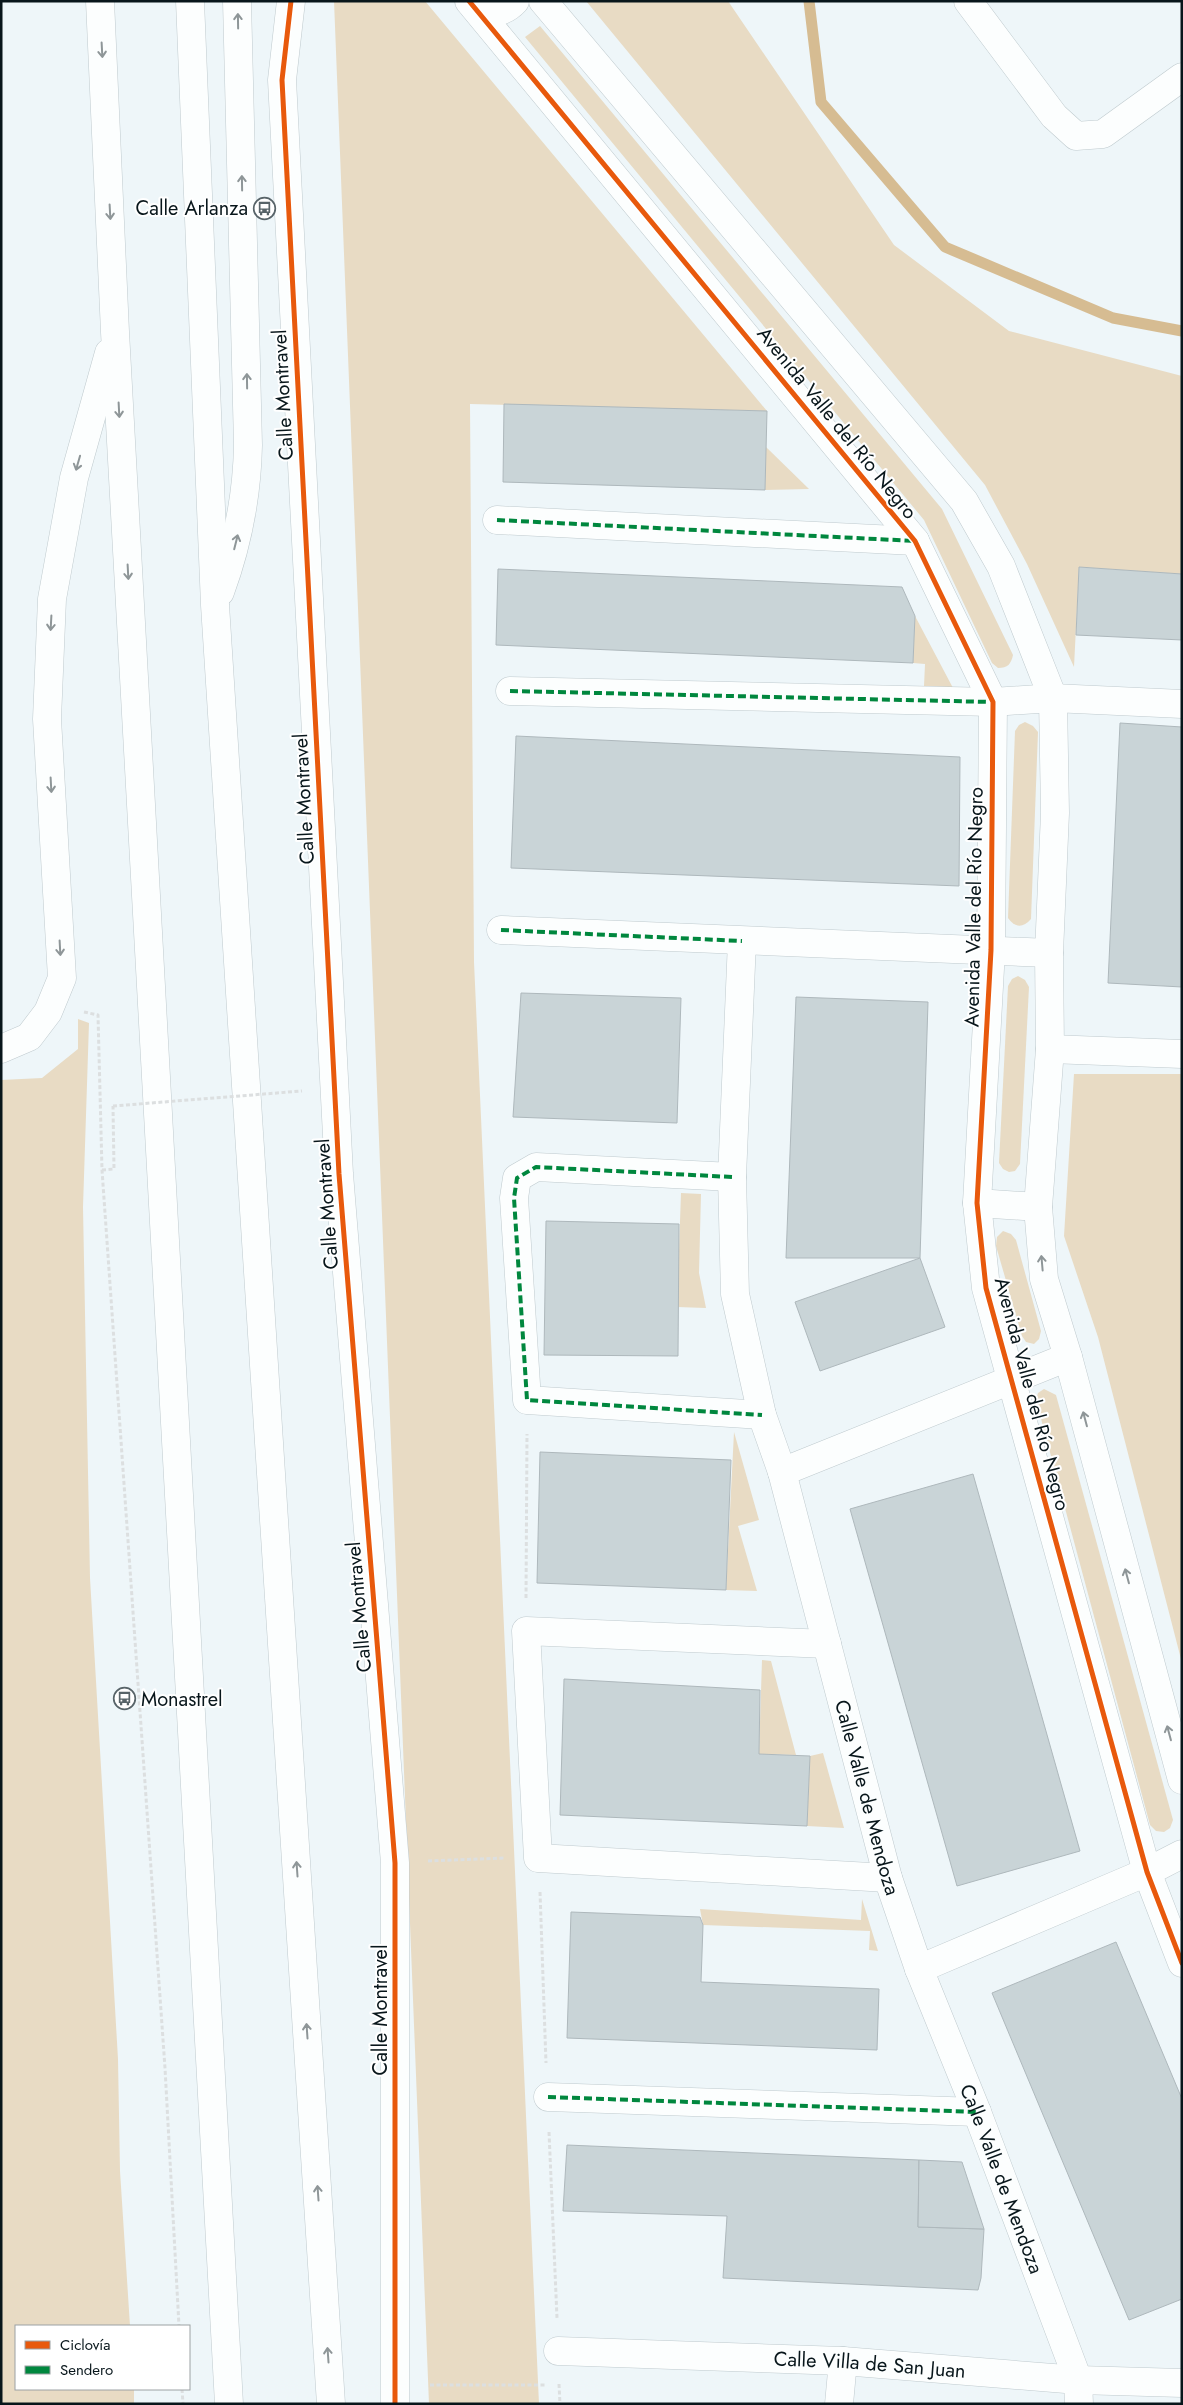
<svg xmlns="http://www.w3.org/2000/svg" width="1183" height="2405" font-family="Jost,sans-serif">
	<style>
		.green { fill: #e8dbc4 }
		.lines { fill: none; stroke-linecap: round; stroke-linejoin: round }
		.stream { stroke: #d6bc92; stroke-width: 11 }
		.building { fill: #c9d4d7; stroke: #aeb8bc }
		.street-casing { stroke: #bfcace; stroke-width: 29 }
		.highway-casing { stroke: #bfcace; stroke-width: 29 }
		.path { stroke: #dcdfe0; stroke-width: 3; stroke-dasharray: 4 2.5; stroke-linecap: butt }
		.street { stroke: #fcfefe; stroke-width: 28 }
		.highway { stroke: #fcfefe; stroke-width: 28 }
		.path-bridge { stroke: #dcdfe0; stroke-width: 3; stroke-dasharray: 4 2.5; stroke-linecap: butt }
		.quiet { stroke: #00873e; stroke-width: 4; stroke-dasharray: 8 4; stroke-linecap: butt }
		.cycleway-casing { stroke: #fff; stroke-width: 8 }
		.cycleway { stroke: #e8590c; stroke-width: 5 }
		.oneway { stroke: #8e9698 }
		.labels { text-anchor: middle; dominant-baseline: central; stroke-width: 4; stroke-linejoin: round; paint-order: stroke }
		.poi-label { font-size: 20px; fill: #08161b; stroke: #fff; text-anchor: end }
		.street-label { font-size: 20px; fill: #08161b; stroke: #fff }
	</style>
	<rect width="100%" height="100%" fill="#eef6f9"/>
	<g class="green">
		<path d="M334,1H425L767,411L470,404L474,962L539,2404H429Z"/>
		<path d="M586,1H728L894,245L1009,331L1182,376V574L1079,567L1074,667L1027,564L985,485Z"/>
		<path d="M540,26L942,509L1013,655C1011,664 1008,668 998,668L992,663L924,520L525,37Z"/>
		<path d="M766,447L809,489L765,490Z"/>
		<path d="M915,616L953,688L924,686L925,664L913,663Z"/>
		<path d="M1025,722L1033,726L1038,732L1031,919C1023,928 1015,928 1008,918L1015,731L1019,725Z"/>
		<path d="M1018,976L1025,980L1029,987L1020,1164L1015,1171L1009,1172L1003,1169L999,1163L1008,986L1012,979Z"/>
		<path d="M78,1019L89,1023L83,1207L90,1578L118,2059L120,2171L130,2326H16V2389H134V2404H1V1080L42,1078L78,1049Z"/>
		<path d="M1074,1074H1182V1663L1098,1337L1064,1236Z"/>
		<path d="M681,1193L701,1194L699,1273L706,1308L677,1307Z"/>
		<path d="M1003,1231L1011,1234L1016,1240L1041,1331L1039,1339L1034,1344L1026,1342L1022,1336L996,1246L997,1237Z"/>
		<path d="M1044,1389L1056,1395L1173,1820L1170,1828L1164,1832L1156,1831L1150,1825L1036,1400L1038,1393Z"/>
		<path d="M734,1432L759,1520L738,1526L757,1591L726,1590Z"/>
		<path d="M762,1660L771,1661L796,1755L759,1754Z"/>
		<path d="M823,1753L844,1828L807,1826L810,1756Z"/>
		<path d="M862,1899L878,1951L869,1950L870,1931L703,1925L700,1909L861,1920Z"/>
	</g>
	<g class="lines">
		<path class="stream" d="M809,1L821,102L945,247L1113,318L1182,331"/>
	</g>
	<g class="building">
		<path d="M504,404L767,411L765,490L503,482Z"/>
		<path d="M1079,567L1182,574V640L1076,635Z"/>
		<path d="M498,569L902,587L915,616L913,663L496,645Z"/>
		<path d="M1120,723L1182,727V987L1108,983Z"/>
		<path d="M516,736L960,757L959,886L511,868Z"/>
		<path d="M521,993L681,998L677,1123L513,1117Z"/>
		<path d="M796,997L928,1002L920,1258H786Z"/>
		<path d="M546,1221L679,1224L678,1356L544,1355Z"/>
		<path d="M920,1258L945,1327L820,1371L795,1302Z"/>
		<path d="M540,1452L731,1460L726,1590L537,1583Z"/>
		<path d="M973,1474L1080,1851L957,1886L850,1509Z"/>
		<path d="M564,1679L760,1690L759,1754L810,1756L807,1826L560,1815Z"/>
		<path d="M571,1912L700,1917L703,1925L701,1982L879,1989L877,2050L567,2038Z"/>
		<path d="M1116,1942L1182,2099V2299L1129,2320L992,1993Z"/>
		<path d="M567,2145L919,2160L918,2227L984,2229L981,2278L978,2290L723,2278L727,2216L563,2211Z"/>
		<path d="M919,2160L962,2162L984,2229L918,2227Z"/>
	</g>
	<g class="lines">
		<defs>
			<g id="street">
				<path d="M291,1L282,80L339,1174L395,1863V2404"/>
				<path d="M469,1L915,541L993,702L991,950L977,1203L986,1288L1147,1872L1182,1963"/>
				<path d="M543,1L964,501L1001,566L1053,698L1055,813L1049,953L1050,1049L1038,1207L1044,1279L1068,1357L1182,1780"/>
				<path d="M968,1L1054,116L1076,136L1103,134L1182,77"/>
				<path d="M478,11C492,14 504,13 515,1"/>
				<path d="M497,520L915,541"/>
				<path d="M510,691L993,702L1053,698L1182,704"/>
				<path d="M501,930L1049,953"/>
				<path id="s1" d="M742,941L732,1177L735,1294L762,1415L782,1472L888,1878L919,1969L977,2112L1078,2380L1079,2404"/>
				<path d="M1050,1049L1182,1054"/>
				<path d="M732,1177L536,1167L517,1178L514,1198L527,1400L762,1415"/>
				<path d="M977,1203L1038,1207"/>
				<path d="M782,1472L1068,1357"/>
				<path d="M827,1644L526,1631L538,1858L888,1878"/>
				<path d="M919,1969L1147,1872L1182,1854"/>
				<path d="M548,2097L977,2112"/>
				<path id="s2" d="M558,2351L843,2361L1078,2380L1182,2383"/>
				<path d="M839,2404L843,2361"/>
			</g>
			<g id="highway">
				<path d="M100,1L115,332L229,2404"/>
				<path d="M190,1L215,605L331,2404"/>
				<path d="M220,592C238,543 247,496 248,445L237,1"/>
				<path d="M1,1049L29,1037L48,1012L62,978L47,719L52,599L74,478L109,353"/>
			</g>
		</defs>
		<use href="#street" class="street-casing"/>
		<use href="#highway" class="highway-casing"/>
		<g class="path">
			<path d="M84,1012L98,1015L102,1170L165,2068L179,2326"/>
			<path d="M102,1170L114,1169L113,1106"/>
			<path d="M526,1598L527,1434"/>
			<path d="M428,1861L504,1858"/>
			<path d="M540,1892L546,2063"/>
			<path d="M549,2132L557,2318"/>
			<path d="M559,2384L560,2404"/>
			<path d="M430,2385H547"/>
			<path d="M182,2389L183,2404"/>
		</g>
		<use href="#street" class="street"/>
		<use href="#highway" class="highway"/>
		<path class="path-bridge" d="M113,1106L302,1091"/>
		<g class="quiet">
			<path d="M497,520L915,541"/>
			<path d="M510,691L993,702"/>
			<path d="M501,930L742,941"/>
			<path d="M732,1177L536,1167L517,1178L514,1198L527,1400L762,1415"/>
			<path d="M548,2097L977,2112"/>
		</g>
		<defs>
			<g id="cycleway">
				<path d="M291,1L282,80L339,1174L395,1863V2404"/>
				<path d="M469,1L915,541L993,702L991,950L977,1203L986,1288L1147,1872L1182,1963"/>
			</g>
		</defs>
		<use href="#cycleway" class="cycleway-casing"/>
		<use href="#cycleway" class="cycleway"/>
	</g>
	<defs><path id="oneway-shaft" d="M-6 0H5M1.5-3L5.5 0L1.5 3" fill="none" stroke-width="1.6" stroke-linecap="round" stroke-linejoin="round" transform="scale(1.25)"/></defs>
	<g class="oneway">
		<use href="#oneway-shaft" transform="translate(238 21) rotate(-91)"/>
		<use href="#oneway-shaft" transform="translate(102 50) rotate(87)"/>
		<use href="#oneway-shaft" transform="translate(242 183) rotate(-91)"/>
		<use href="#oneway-shaft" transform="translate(110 212) rotate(87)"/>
		<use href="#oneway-shaft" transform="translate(247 381) rotate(-91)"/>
		<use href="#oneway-shaft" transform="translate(119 410) rotate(87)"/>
		<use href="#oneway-shaft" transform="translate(78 463) rotate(106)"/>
		<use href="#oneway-shaft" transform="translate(236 542) rotate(-76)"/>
		<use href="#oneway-shaft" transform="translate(128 572) rotate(87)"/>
		<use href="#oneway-shaft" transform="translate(51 623) rotate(93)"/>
		<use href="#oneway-shaft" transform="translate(51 785) rotate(87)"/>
		<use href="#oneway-shaft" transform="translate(60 948) rotate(87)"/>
		<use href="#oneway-shaft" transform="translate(1042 1263) rotate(-95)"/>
		<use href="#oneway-shaft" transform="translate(1085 1419) rotate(-105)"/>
		<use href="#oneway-shaft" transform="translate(1127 1576) rotate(-105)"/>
		<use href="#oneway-shaft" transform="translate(1169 1733) rotate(-105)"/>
		<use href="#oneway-shaft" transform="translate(297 1869) rotate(-94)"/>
		<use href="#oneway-shaft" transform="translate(307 2031) rotate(-94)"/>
		<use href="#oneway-shaft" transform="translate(318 2193) rotate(-94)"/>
		<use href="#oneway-shaft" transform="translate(328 2355) rotate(-94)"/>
	</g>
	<defs>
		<symbol id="bus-ring" viewBox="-11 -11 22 22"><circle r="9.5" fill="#fff" stroke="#586469" stroke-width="1.5"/><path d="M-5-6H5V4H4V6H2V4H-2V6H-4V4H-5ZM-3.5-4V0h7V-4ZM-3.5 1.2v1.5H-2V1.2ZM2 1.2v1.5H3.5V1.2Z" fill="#586469"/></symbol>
	</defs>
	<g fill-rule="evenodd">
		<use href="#bus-ring" x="252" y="196" width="25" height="25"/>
		<use href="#bus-ring" x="112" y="1686" width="25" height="25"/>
	</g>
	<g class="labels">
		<g class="poi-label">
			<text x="248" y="208">Calle Arlanza</text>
			<text x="141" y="1699" text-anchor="start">Monastrel</text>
		</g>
		<g class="street-label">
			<text transform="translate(283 395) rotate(-93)">Calle Montravel</text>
			<text transform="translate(837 423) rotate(51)">Avenida Valle del Río Negro</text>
			<text transform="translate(304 799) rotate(-93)">Calle Montravel</text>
			<text transform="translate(974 907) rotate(-89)">Avenida Valle del Río Negro</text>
			<text transform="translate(327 1204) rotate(-94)">Calle Montravel</text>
			<text transform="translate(1032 1394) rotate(75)">Avenida Valle del Río Negro</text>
			<text transform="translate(359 1607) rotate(-95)">Calle Montravel</text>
			<text stroke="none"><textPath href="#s1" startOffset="874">Calle Valle de Mendoza</textPath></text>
			<text transform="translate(380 2010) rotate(-90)">Calle Montravel</text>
			<text stroke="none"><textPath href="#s1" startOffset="1279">Calle Valle de Mendoza</textPath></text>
			<text stroke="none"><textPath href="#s2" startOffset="312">Calle Villa de San Juan</textPath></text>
		</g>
	</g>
	<rect width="1183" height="2405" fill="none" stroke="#08161b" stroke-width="5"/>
	<rect x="15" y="2325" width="175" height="65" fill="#ffffff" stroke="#9ca2a4"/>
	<rect x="25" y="2341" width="25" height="8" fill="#e8590c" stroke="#9ca2a4"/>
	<text x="60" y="2350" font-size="15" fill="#08161b">Ciclovía</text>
	<rect x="25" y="2366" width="25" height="8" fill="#00873e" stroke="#9ca2a4"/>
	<text x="60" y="2375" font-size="15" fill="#08161b">Sendero</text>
</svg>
